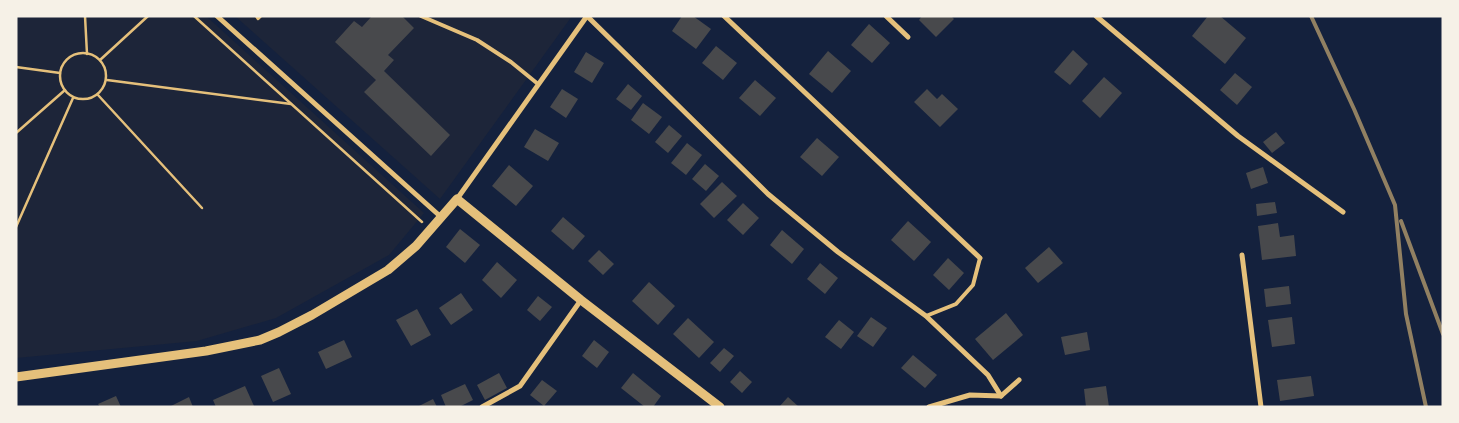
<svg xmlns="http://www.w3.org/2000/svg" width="1459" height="423" font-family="'Fira Sans',sans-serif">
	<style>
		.green { fill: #1d2539 }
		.building { fill: #48494c }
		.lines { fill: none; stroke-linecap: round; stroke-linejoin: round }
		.path { stroke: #e5c07b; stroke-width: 2.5 }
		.service { stroke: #e5c07b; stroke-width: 4 }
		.minor { stroke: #e5c07b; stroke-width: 5 }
		.tertiary { stroke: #e5c07b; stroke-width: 9 }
		.rail { stroke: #918062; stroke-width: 4 }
	</style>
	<rect width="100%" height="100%" fill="#14213d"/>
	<g class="green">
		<path d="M16,16H206L424,213L389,255L276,318L197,341L16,358Z"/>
		<path d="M235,16H572L440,199Z"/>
	</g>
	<g class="building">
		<path d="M372,16H402L414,28L388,55L394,60L384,71L450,135L431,156L364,92L376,80L335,42L354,21L362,27Z"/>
		<path d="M682,16H693L711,29L696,49L672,31Z"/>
		<path d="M922,16H951L954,19L936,37L919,20Z"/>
		<path d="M1208,16H1220L1246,38L1225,64L1192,36Z"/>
		<path d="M869,24L890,43L872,63L851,45Z"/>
		<path d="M716,46L737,63L723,80L702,63Z"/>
		<path d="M1073,50L1088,64L1070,85L1054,72Z"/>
		<path d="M828,51L851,71L832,93L809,74Z"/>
		<path d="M586,52L604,63L592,83L574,72Z"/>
		<path d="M1235,73L1252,87L1237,105L1220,90Z"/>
		<path d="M1104,77L1122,93L1100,118L1082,101Z"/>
		<path d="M755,80L776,98L760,116L739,98Z"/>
		<path d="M628,84L642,96L631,110L616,99Z"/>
		<path d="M562,89L578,99L566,118L550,107Z"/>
		<path d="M927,89L937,99L942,94L958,109L940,127L914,102Z"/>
		<path d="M643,103L662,117L649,134L631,120Z"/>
		<path d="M669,125L682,136L668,153L655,142Z"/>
		<path d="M535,129L559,143L548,161L524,147Z"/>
		<path d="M1276,132L1285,143L1272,153L1263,142Z"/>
		<path d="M817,138L839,157L822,176L800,157Z"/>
		<path d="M687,143L702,155L686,175L671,163Z"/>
		<path d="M705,164L719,176L706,191L692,179Z"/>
		<path d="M509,165L533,186L516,206L492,186Z"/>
		<path d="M1263,167L1268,183L1251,189L1246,173Z"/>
		<path d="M722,182L737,196L714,218L700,204Z"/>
		<path d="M1275,202L1277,213L1257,216L1256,204Z"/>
		<path d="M743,203L759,218L743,235L727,220Z"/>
		<path d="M563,217L585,236L573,250L551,231Z"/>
		<path d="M908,221L931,242L914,261L891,240Z"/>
		<path d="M1278,223L1280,237L1294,235L1296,256L1262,260L1258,226Z"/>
		<path d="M460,229L480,245L465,263L446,247Z"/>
		<path d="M782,230L804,249L792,264L770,245Z"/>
		<path d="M1049,247L1063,263L1038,283L1025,268Z"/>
		<path d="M599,250L614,264L603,275L588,261Z"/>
		<path d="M948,258L964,273L949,290L933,275Z"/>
		<path d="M497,262L517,280L501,298L482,280Z"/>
		<path d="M820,263L838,278L825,294L807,279Z"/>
		<path d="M649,282L675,306L658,325L632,301Z"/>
		<path d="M1289,286L1291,304L1266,307L1264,289Z"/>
		<path d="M461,293L473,310L451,325L439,308Z"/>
		<path d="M538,296L552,307L540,321L527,310Z"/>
		<path d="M417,309L431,335L411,346L396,320Z"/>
		<path d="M1006,313L1023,335L993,360L975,339Z"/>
		<path d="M871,317L887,328L873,347L857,336Z"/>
		<path d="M1292,317L1295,344L1272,347L1268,320Z"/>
		<path d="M688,318L714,342L699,358L673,334Z"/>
		<path d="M839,320L854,332L841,349L825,337Z"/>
		<path d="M1087,332L1090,350L1065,355L1061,337Z"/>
		<path d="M344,340L352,357L326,369L318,352Z"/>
		<path d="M594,340L609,352L597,368L582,356Z"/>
		<path d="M724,348L734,356L720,372L710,363Z"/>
		<path d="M913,355L937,375L925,388L901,368Z"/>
		<path d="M279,368L291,394L273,402L261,376Z"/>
		<path d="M740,371L752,382L742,393L730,382Z"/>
		<path d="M499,373L507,388L485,400L477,385Z"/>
		<path d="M633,373L661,396L653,407H645L621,388Z"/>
		<path d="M1311,376L1314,396L1280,401L1277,380Z"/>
		<path d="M542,380L557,391L544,406L530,395Z"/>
		<path d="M465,384L473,400L459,407H446L441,395Z"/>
		<path d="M245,386L254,406L216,407L213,400Z"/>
		<path d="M1106,386L1109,407H1086L1084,389Z"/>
		<path d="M116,396L121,407H100L98,404Z"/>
		<path d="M189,397L193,407H169Z"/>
		<path d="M788,397L799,407H779Z"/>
		<path d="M433,399L437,407H417Z"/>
	</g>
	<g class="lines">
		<g class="path">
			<path d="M85,16L87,54"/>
			<path d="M194,16L422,222"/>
			<path d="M256,16L258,19L261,16"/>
			<circle cx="83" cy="76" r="23"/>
			<path d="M100,60L148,16"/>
			<path d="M16,67L60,73"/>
			<path d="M107,80L291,104"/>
			<path d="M98,95L202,208"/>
			<path d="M16,133L65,90"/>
			<path d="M16,227L73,98"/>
		</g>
		<g class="service">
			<path d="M421,16L477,40L511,62L538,84"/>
			<path d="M926,316L956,304L973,285L980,258"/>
		</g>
		<g class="minor">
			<path d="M217,16L441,217"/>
			<path d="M587,16L768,194L838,252L926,316L988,375L1001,396"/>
			<path d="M724,16L980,258"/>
			<path d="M886,16L908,37"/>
			<path d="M1096,16L1238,136L1343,212"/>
			<path d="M457,199L587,16"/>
			<path d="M1242,255L1261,407"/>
			<path d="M482,407L520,386L581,300"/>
			<path d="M929,407L970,395L1001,396L1019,380"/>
		</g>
		<path class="tertiary" d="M16,377L206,351L260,340L279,332L312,315L388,270L416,246L457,199L581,300L720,407"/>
		<g class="rail">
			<path d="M1311,16L1354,109L1395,205L1406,314L1426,407"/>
			<path d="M1401,221L1443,334"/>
		</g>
	</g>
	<rect width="1459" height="423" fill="none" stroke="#f6f1e7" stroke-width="35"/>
</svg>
